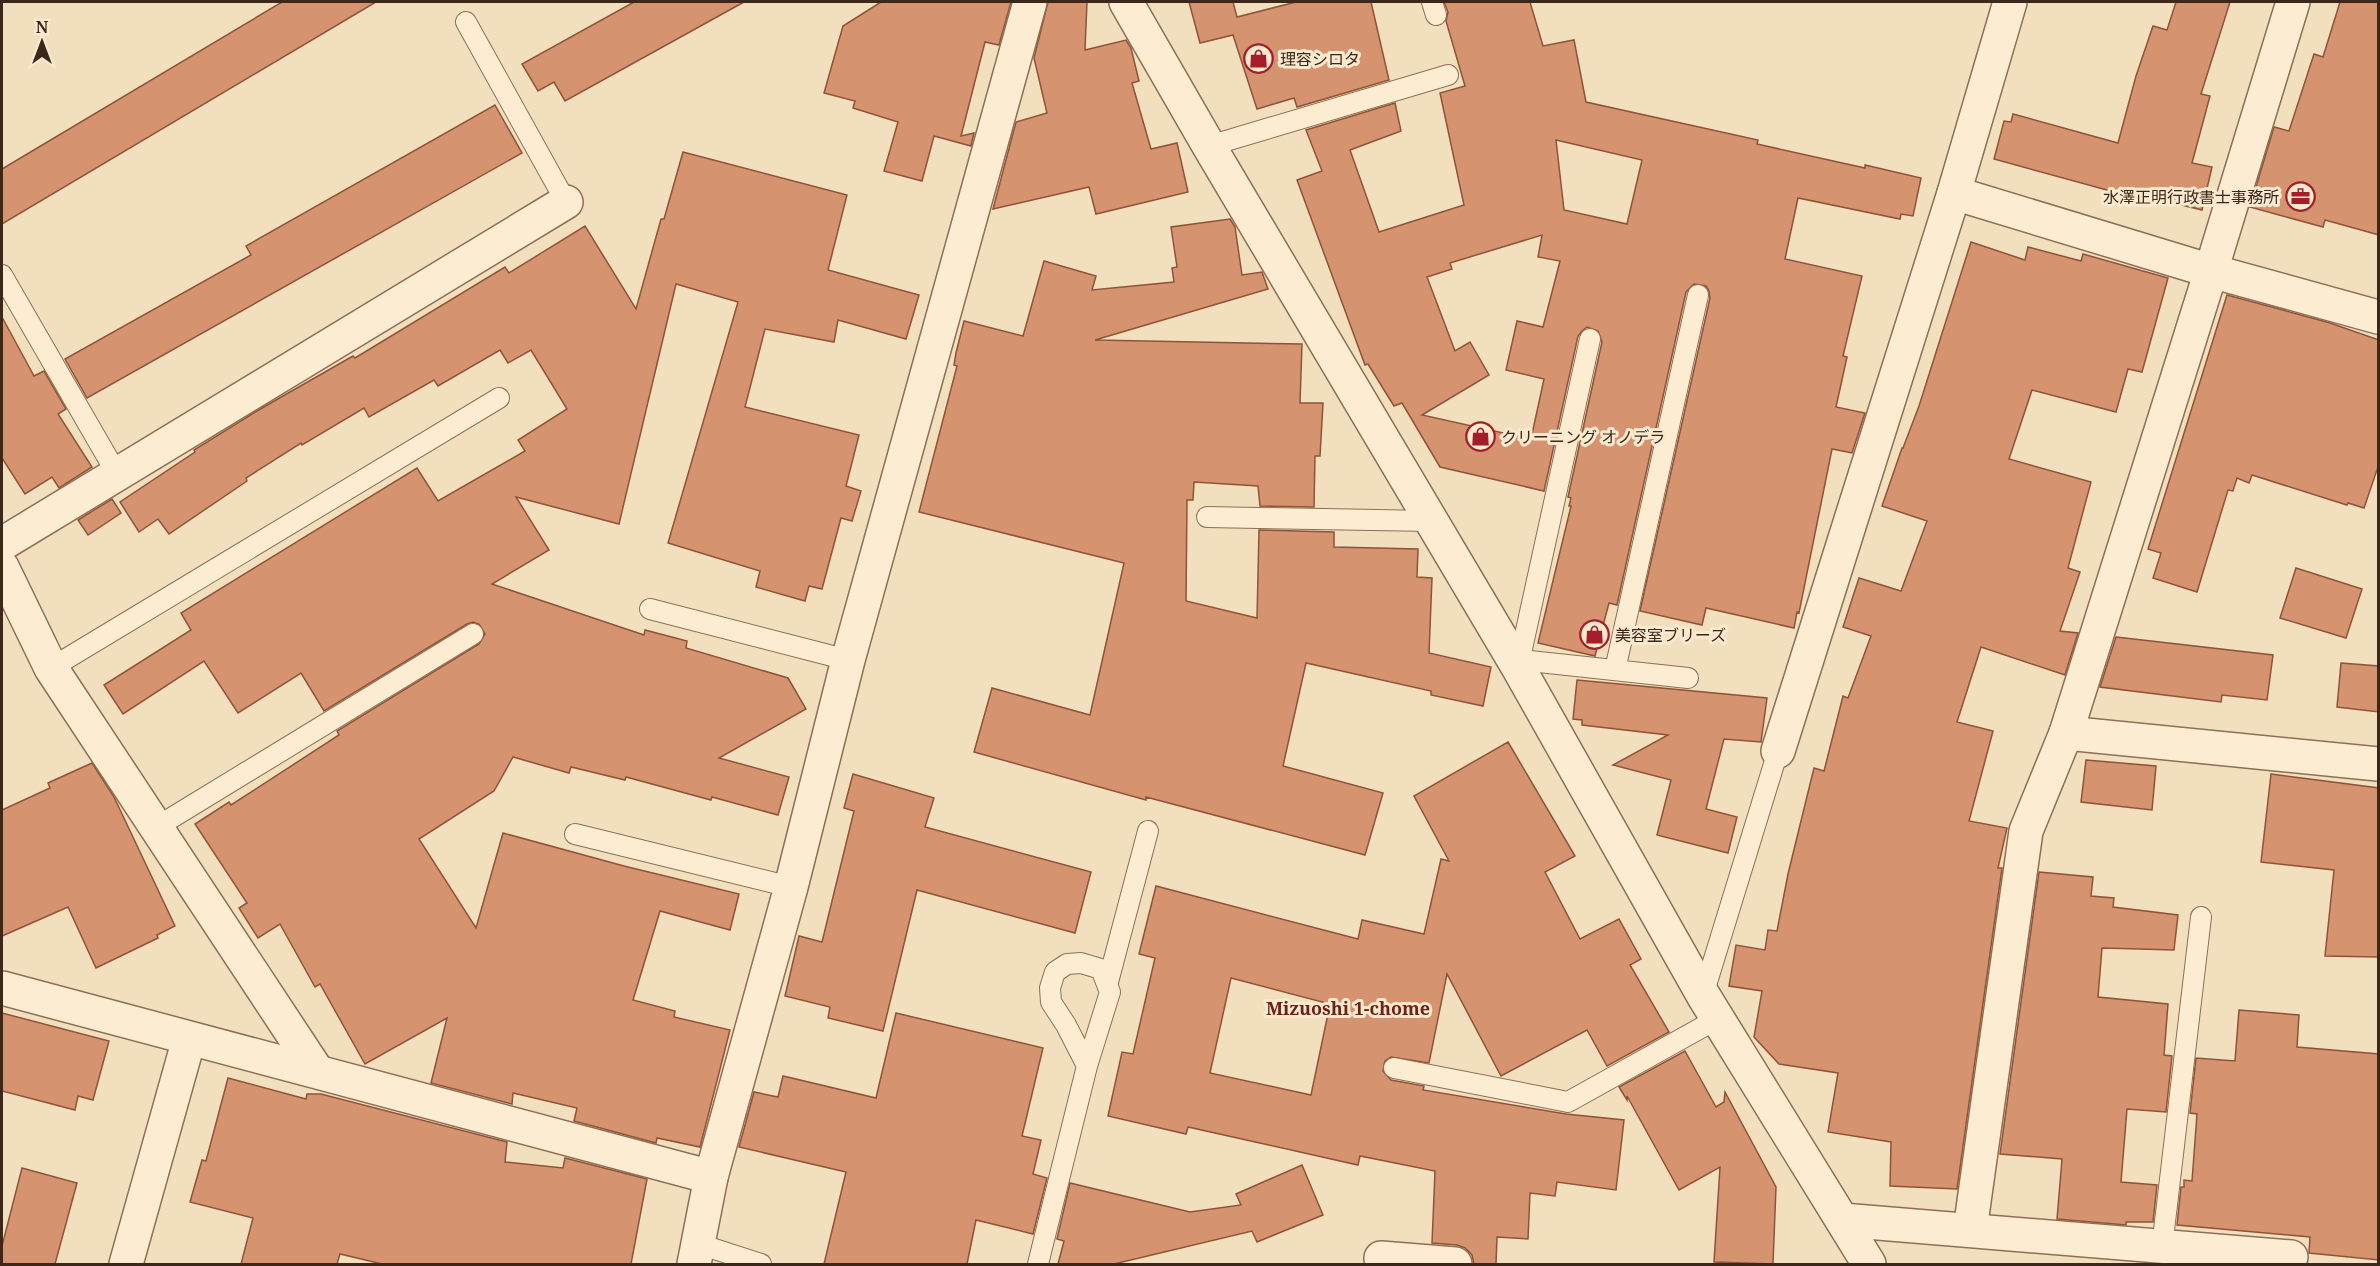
<svg xmlns="http://www.w3.org/2000/svg" width="2380" height="1266" font-family="'Noto Serif','Noto Sans JP',serif">
	<style>
		.building { fill: #d59370; stroke: #8f5438; stroke-width: 1.5; fill-rule: evenodd }
		.lines { fill: none; stroke-linecap: round; stroke-linejoin: round }
		.lane-casing { stroke: #8d6f55; stroke-width: 22 }
		.street-casing { stroke: #8d6f55; stroke-width: 36 }
		.lane { stroke: #fcedd2; stroke-width: 20 }
		.street { stroke: #fcedd2; stroke-width: 33 }
		.labels { text-anchor: middle; dominant-baseline: central; stroke-width: 6; stroke-linejoin: round; paint-order: stroke }
		.poi-label { font-size: 16px; fill: #3b281b; stroke: #f9eacf; text-anchor: start }
		.neighbourhood-label { font-size: 18px; font-weight: bold; fill: #6c2216; stroke: #f9eacf }
	</style>
	<rect width="100%" height="100%" fill="#f2dfbe"/>
	<g class="building">
		<path d="M282,2H376L2,224V169Z"/>
		<path d="M634,2H744L565,101L554,82L538,91L522,64Z"/>
		<path d="M881,2H1011L999,45L985,42L961,136L974,133L971,146L934,136L922,181L884,171L898,122L853,108L855,101L824,93L843,26Z"/>
		<path d="M1048,2H1087L1085,50L1126,40L1131,48L1139,81L1132,83L1151,149L1177,143L1188,192L1096,214L1089,187L993,209L1016,122L1047,113L1034,58Z"/>
		<path d="M1189,2H1233L1237,17L1296,2H1371L1389,80L1297,107L1294,98L1257,109L1233,35L1200,43Z"/>
		<path d="M1444,2H1530L1543,46L1574,40L1586,102L1758,140L1757,144L1865,168V165L1921,178L1913,216L1901,214L1900,219L1798,198L1785,259L1862,276L1843,356L1847,357L1836,407L1865,413L1852,453L1832,449L1799,613L1797,612L1794,628L1706,608L1702,625L1640,611L1710,298L1709,291L1706,286L1694,284L1686,292L1617,605L1609,603L1595,656L1538,643L1571,506H1569L1571,498L1568,497L1602,342L1598,331L1587,327L1582,331L1578,336L1544,491L1440,467L1402,403L1394,406L1368,364L1365,365L1297,180L1322,171L1306,130L1395,103L1401,131L1350,150L1379,232L1464,205L1440,93L1465,86L1446,21L1448,12ZM1556,140L1642,160L1627,224L1564,210ZM1542,235L1538,257L1560,261L1543,327L1517,321L1506,370L1544,379L1531,439L1422,415L1489,375L1470,342L1455,351L1427,277L1452,269L1450,263Z"/>
		<path d="M2176,2H2230L2201,94L2210,96L2192,163L2212,167L2202,210L2130,192L2129,196L1994,159L2004,121L2011,122L2013,114L2118,143L2136,76L2153,26L2167,30Z"/>
		<path d="M2340,2H2379V235L2325,220L2323,227L2250,207L2274,127L2289,131L2314,54L2323,57Z"/>
		<path d="M495,105L522,153L87,398L65,359L251,255L246,246Z"/>
		<path d="M683,152L847,195L828,270L919,295L906,339L838,320L834,342L765,329L745,407L859,435L846,486L861,491L852,521L841,518L822,589L809,586L805,601L756,587L760,571L668,543L738,302L676,284L619,524L516,497L549,550L492,584L644,635L645,630L687,641L686,648L788,678L806,709L719,758L789,777L778,815L712,797L711,800L626,777L625,780L571,767L569,773L513,757L494,791L419,839L476,928L503,833L624,866L739,894L730,930L660,911L633,1000L675,1011L674,1017L730,1030L700,1147L657,1138L656,1143L574,1121L577,1108L513,1093L512,1104L431,1083L447,1018L365,1064L320,984L315,987L280,924L258,938L239,908L247,903L195,824L229,802L231,805L339,735L337,731L479,644L485,634L479,624L473,622L467,624L324,711L301,673L238,713L204,661L123,714L104,685L191,630L181,613L417,468L438,501L525,451L518,440L567,409L531,350L508,363L500,350L438,386L434,380L369,417L364,408L302,445L301,443L246,478L247,481L169,534L158,519L139,532L120,502L195,452L194,450L262,408L353,356L355,358L505,267L509,273L585,226L636,309L661,219H664Z"/>
		<path d="M1230,219L1235,227L1242,275L1262,272L1268,289L1095,340L1302,344L1300,403H1323L1320,456H1315L1314,507L1260,506L1258,486L1194,482L1193,500H1187L1186,601L1257,618L1259,530L1334,532V547L1418,549L1417,577L1432,578L1429,653L1491,667L1483,706L1431,695V691L1306,663L1283,766L1383,793L1365,855L1146,797V800L974,752L992,688L1090,715L1124,563L919,512L957,366L954,365L956,353L964,321L1023,336L1044,261L1096,276L1092,290L1174,282L1172,268L1177,267L1171,227Z"/>
		<path d="M1971,242L2025,260L2028,247L2081,261L2083,254L2168,278L2142,372L2128,369L2116,412L2032,390L2009,459L2091,482L2068,568L2080,572L2060,631L2078,633L2065,675L1981,647L1957,722L1993,731L1969,821L2007,828L1998,868H2002L1957,1189L1890,1186L1891,1142L1828,1132L1838,1073L1779,1064L1754,1037L1762,991L1729,986L1736,945L1765,950L1768,930L1777,931L1788,874L1814,768L1824,771L1843,696L1848,698L1871,636L1843,627L1859,578L1901,591L1927,521L1882,506L1902,448H1903L1919,406Z"/>
		<path d="M2227,295L2330,323L2379,340V464L2364,508L2348,503L2347,505L2252,475L2249,483L2237,478L2233,491L2228,490L2197,592L2153,578L2161,553L2148,549Z"/>
		<path d="M2,317L34,376L44,371L66,409L58,414L92,467L59,488L52,477L25,494L2,458Z"/>
		<path d="M112,499L121,513L88,535L78,520Z"/>
		<path d="M2296,568L2362,589L2346,638L2280,618Z"/>
		<path d="M2116,637L2273,655L2267,700L2222,695L2221,702L2100,687Z"/>
		<path d="M2341,663L2379,666V712L2337,707Z"/>
		<path d="M1577,680L1767,698L1761,742L1724,739L1706,809L1737,817L1728,853L1657,835L1671,780L1613,765L1668,735L1582,725V720L1573,719Z"/>
		<path d="M1508,742L1575,856L1545,872L1580,939L1619,919L1641,959L1630,965L1669,1032L1607,1066L1587,1030L1501,1076L1447,974L1429,1063L1391,1057L1385,1061L1383,1071L1391,1080L1424,1086L1423,1090L1566,1114L1624,1120L1616,1190L1557,1182L1555,1196L1530,1193L1528,1239L1497,1237L1496,1264H1474L1472,1255L1465,1248L1457,1245L1432,1243L1435,1171L1360,1156L1358,1165L1188,1127L1186,1134L1108,1116L1122,1052L1133,1054L1155,958L1139,954L1156,886L1358,939L1362,920L1424,934L1441,859L1449,861L1414,796ZM1231,978L1330,1004L1311,1095L1210,1073Z"/>
		<path d="M2086,760L2156,766L2152,810L2081,802Z"/>
		<path d="M92,763L114,797L175,926L157,935L158,938L96,968L68,907L2,936V810L50,788L48,783Z"/>
		<path d="M853,774L934,798L925,827L1091,872L1075,933L917,890L883,1031L828,1018L830,1007L785,996L799,936L822,942L854,811L844,808Z"/>
		<path d="M2271,774L2379,788V957L2325,956L2334,870L2261,862Z"/>
		<path d="M2039,872L2093,877L2091,896L2114,898L2113,907L2178,915L2174,950L2102,948L2098,997L2168,1004L2164,1055L2172,1056L2166,1112L2127,1109L2121,1182L2157,1185L2153,1222H2126V1225L2057,1219L2062,1159L2000,1154Z"/>
		<path d="M2239,1010L2299,1015L2297,1047L2379,1054V1260L2309,1253L2310,1237L2177,1225L2181,1187H2184V1180L2192,1181L2197,1114L2190,1113L2196,1058L2235,1061Z"/>
		<path d="M2,1013L109,1041L93,1100L78,1096L75,1110L2,1091Z"/>
		<path d="M896,1013L1043,1048L1022,1136L1041,1140L1033,1174L1047,1178L1033,1234L976,1220L967,1264H824L846,1172L739,1147L754,1092L778,1097L783,1076L876,1098Z"/>
		<path d="M1685,1051L1716,1107L1724,1102L1725,1092L1776,1187L1773,1264L1714,1262L1720,1167L1679,1190L1627,1096V1100L1619,1087Z"/>
		<path d="M228,1078L306,1099L307,1094H321L507,1142L505,1162L563,1168L565,1158L647,1179L631,1264H382L340,1254L337,1264H241L253,1218L190,1202L202,1160L206,1161Z"/>
		<path d="M1302,1165L1323,1215L1257,1242L1252,1231L1114,1264H1058L1064,1241L1057,1239L1070,1183L1190,1212L1241,1205L1236,1194Z"/>
		<path d="M22,1168L77,1183L55,1264H2V1246Z"/>
	</g>
	<g class="lines">
		<defs>
			<g id="lane">
				<path d="M1432,2L1436,15"/>
				<path d="M466,22L566,202"/>
				<path d="M1209,146L1448,75"/>
				<path d="M2,275L117,474"/>
				<path d="M1207,517L1431,521"/>
				<path d="M650,609L848,660"/>
				<path d="M1520,660L1688,678"/>
				<path d="M1518,667L1590,339"/>
				<path d="M51,668L499,398"/>
				<path d="M1615,670L1698,295"/>
				<path d="M155,828L473,634"/>
				<path d="M575,834L791,887"/>
				<path d="M1108,982L1148,831"/>
				<path d="M1703,995L1778,751"/>
				<path d="M1394,1068L1568,1102L1717,1019"/>
				<path d="M699,1244L761,1264"/>
				<path d="M2162,1247L2201,917"/>
				<path d="M1038,1264L1087,1066L1110,992L1101,969L1081,963L1067,964L1055,972L1050,988L1051,1002L1066,1025L1087,1066"/>
			</g>
			<g id="street">
				<path d="M1126,2L1209,146L1518,667L1703,995L1869,1264"/>
				<path d="M1954,193L2211,271L2378,317"/>
				<path d="M2,544L566,202"/>
				<path d="M2,567L51,668L317,1071"/>
				<path d="M2066,733L2378,764"/>
				<path d="M1778,751L1954,193L2010,2"/>
				<path d="M2,988L711,1177"/>
				<path d="M1842,1220L2291,1257"/>
				<path d="M1970,1230L2026,831L2066,733L2211,271L2293,2"/>
				<path d="M1381,1258L1455,1264"/>
				<path d="M126,1264L189,1039"/>
				<path d="M694,1264L711,1177L791,887L848,660L1030,2"/>
			</g>
		</defs>
		<use href="#lane" class="lane-casing"/>
		<use href="#street" class="street-casing"/>
		<use href="#lane" class="lane"/>
		<use href="#street" class="street"/>
	</g>
	<defs>
		<symbol id="shop-ring" viewBox="-11 -11 22 22"><circle r="9.5" fill="#f9eacf" stroke="#a31e29" stroke-width="1.5"/><path d="M-5-2.5h2.3a2.7 3.5 0 0 1 5.4 0H5L5.5 6h-11ZM-1.5-2.5h3a1.5 2.3 0 0 0-3 0Z" fill="#a31e29"/></symbol>
		<symbol id="office-ring" viewBox="-11 -11 22 22"><circle r="9.5" fill="#f9eacf" stroke="#a31e29" stroke-width="1.5"/><path d="M-6-3h4V-5.5h4V-3h4V5H-6ZM-1-4.5V-3h2v-1.5ZM-6 0V1H6V0Z" fill="#a31e29"/></symbol>
	</defs>
	<g fill-rule="evenodd">
		<use href="#shop-ring" x="1242" y="42" width="33" height="33"/>
		<use href="#office-ring" x="2284" y="180" width="33" height="33"/>
		<use href="#shop-ring" x="1464" y="420" width="33" height="33"/>
		<use href="#shop-ring" x="1578" y="618" width="33" height="33"/>
	</g>
	<g class="labels">
		<g class="poi-label">
			<text x="1280" y="59">理容シロタ</text>
			<text x="2279" y="197" text-anchor="end">水澤正明行政書士事務所</text>
			<text x="1501" y="437">クリーニング オノデラ</text>
			<text x="1615" y="635">美容室ブリーズ</text>
		</g>
		<g class="neighbourhood-label">
			<text x="1348" y="1008">Mizuoshi 1-chome</text>
		</g>
	</g>
	<rect width="2380" height="1266" fill="none" stroke="#3b281b" stroke-width="6"/>
	<g transform="translate(42 42)" stroke="#f9eacf" stroke-width="4.5" paint-order="stroke">
	<path d="M0-4.5L10 22L0 15L-10 22Z" fill="#3b281b"/>
	<text y="-9" font-size="16" font-weight="bold" text-anchor="middle" fill="#3b281b">N</text>
	</g>
</svg>
